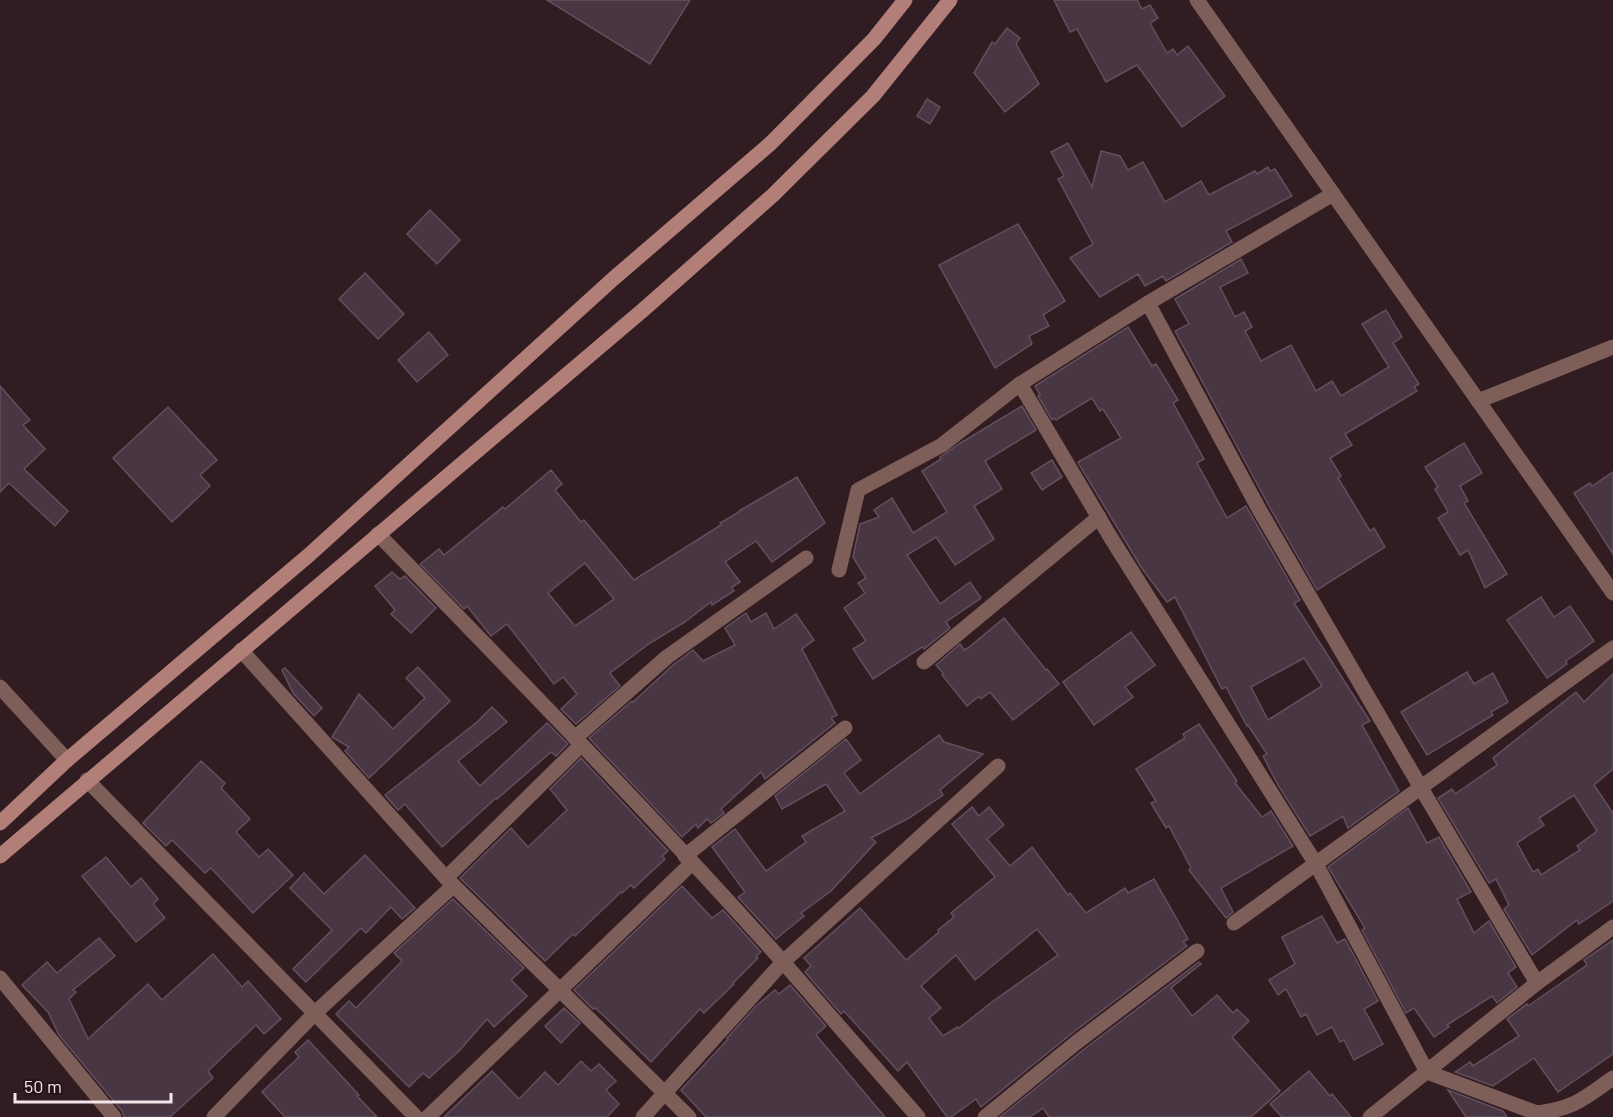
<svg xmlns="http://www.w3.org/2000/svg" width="1613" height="1117" font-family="Barlow,sans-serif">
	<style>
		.building { fill: #493643; stroke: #634f5d; stroke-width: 1.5; fill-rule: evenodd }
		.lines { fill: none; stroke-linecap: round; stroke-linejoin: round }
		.minor { stroke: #7e5e59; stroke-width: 15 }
		.tertiary { stroke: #7e5e59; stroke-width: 15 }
		.secondary { stroke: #b17f77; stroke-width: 15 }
	</style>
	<rect width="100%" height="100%" fill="#311c22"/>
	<g class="building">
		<path d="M547,0H690L650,64Z"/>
		<path d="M1054,0H1137L1142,9L1150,5L1158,18L1150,23L1167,53L1173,49L1177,55L1188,46L1225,96L1182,127L1137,65L1106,82L1077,29L1070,32Z"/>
		<path d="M1007,28L1020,38L1016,44L1039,84L1005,112L974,73L992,42L995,44Z"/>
		<path d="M927,99L940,107L930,124L917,116Z"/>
		<path d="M1068,143L1092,187L1101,151L1120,156L1128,170L1143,162L1165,202L1201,181L1209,195L1255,171L1257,174L1268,167L1270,171L1275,169L1292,196L1226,231L1232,242L1166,281L1163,276L1145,286L1138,274L1100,297L1070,258L1093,244L1058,179L1064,176L1051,152Z"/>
		<path d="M430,210L460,240L437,264L407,234Z"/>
		<path d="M1018,224L1065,301L1043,315L1049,326L1029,336L1032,344L995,368L939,265Z"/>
		<path d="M1241,259L1248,273L1220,287L1235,317L1244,312L1252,327L1245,331L1261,361L1291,345L1316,391L1332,381L1341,396L1389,367L1362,324L1386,310L1402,337L1393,343L1419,384L1414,387L1417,391L1345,434L1352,445L1330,458L1341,476L1338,478L1370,531L1374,528L1385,547L1317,590L1269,506L1175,331L1189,324L1175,299Z"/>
		<path d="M365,273L404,314L378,339L339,299Z"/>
		<path d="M1128,327L1152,366L1156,364L1178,400L1173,403L1204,459L1197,463L1227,518L1246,506L1300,600L1294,603L1370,721L1362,725L1399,791L1348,828L1343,816L1310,836L1278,785L1263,756L1267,754L1248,725L1247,726L1226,687L1222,689L1175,597L1167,602L1141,567L1080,466L1078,462L1121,438L1103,409L1100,411L1092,398L1056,420L1055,418L1052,420L1038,396L1040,395L1035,386ZM1304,658L1322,686L1268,720L1251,687Z"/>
		<path d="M429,332L448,355L417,382L398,360Z"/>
		<path d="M0,386L30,420L23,425L45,449L24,469L68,511L55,526L9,483L0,492Z"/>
		<path d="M1022,406L1036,430L985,461L1002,489L974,506L994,539L955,565L936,537L907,555L940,604L970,582L981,598L946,622L950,628L924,649L922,647L873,679L853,649L866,641L844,608L865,593L858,583L866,578L853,557L860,524L879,517L874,510L892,498L913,533L947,512L922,471L941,459L940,457L959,444Z"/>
		<path d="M168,407L217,460L200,475L210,486L172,522L113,458Z"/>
		<path d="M1464,443L1482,473L1460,486L1468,501L1464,503L1507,574L1485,588L1468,550L1460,555L1438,518L1448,512L1435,489L1438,487L1425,467Z"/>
		<path d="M1052,460L1062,477L1042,490L1031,473Z"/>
		<path d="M551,470L562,484L555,490L581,522L584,520L634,580L721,525L720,523L739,512V511L797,477L825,523L772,562L756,541L725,562L740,582L732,587L734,591L712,605L711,602L685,622L650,643L610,673L620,686L576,724L561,709L577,694L563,677L554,684L507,624L491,636L467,606L464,609L420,564L439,549L444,555L503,507L505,509ZM585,563L614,599L575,626L548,593Z"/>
		<path d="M1613,472V554L1574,493L1590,483L1592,486Z"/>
		<path d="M392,572L400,579L405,576L436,608L411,633L391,614L395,610L375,586Z"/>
		<path d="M1541,597L1554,617L1570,606L1594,641L1566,661L1567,664L1547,678L1507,620Z"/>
		<path d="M746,613L751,622L766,613L774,629L796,614L814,640L802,649L837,715L831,718L835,723L765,779L761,772L721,809L724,813L711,823L707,819L698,828L696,824L682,837L589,738L632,701L633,702L673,665L693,650L703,661L735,645L725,628Z"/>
		<path d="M1004,618L1046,670L1047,669L1059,684L1013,720L990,692L981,699L979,696L967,706L942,675L943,673L936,665L960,644L964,650L968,648Z"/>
		<path d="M1131,632L1155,665L1125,687L1133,697L1094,725L1063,682Z"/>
		<path d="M418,667L450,701L369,778L345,751L349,747L332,737L359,694L393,729L425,698L406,678Z"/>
		<path d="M285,668L322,708L314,716L293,693L282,670Z"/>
		<path d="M1467,672L1474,684L1493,673L1508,702L1491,712L1493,715L1427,755L1401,712Z"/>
		<path d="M1613,674V769L1594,785L1613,813V901L1579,924L1577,920L1532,955L1504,909L1509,905L1496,879L1489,883L1438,798L1452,789L1455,794L1497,765L1493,758L1576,692L1584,702ZM1574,795L1597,831L1577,846L1580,850L1541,875L1538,869L1533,872L1517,843L1544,825L1539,818Z"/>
		<path d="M492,707L507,722L458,761L480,786L547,723L568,744L556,756L551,752L497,799L496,798L442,847L405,804L398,810L385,795L477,722Z"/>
		<path d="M1199,724L1237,781L1235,783L1262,817L1271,811L1293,846L1221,888L1233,912L1226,918L1189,870L1191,868L1169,826L1166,828L1151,803L1156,801L1136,769L1185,738L1183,734Z"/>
		<path d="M939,735L944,742L983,754L940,790L943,795L909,818L871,838L876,842L831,891L801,913L804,916L776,939L738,897L745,892L712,847L735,829L766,871L806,842L802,836L845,811L826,784L782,809L775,796L846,739L861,760L844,773L860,794Z"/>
		<path d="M581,758L668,851L662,856L665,859L634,888L631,885L622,893L621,892L575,936L573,934L545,961L460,878L511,828L528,847L567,810L550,789Z"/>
		<path d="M201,761L225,783L221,788L250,819L236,832L259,857L268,849L293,875L253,913L211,868L205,873L172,840L166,846L143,823Z"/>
		<path d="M972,807L979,816L989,807L1004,825L987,839L1010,866L1032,847L1068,895L1070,893L1086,913L1125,888L1128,893L1154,879L1188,939L1183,942L1187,946L1071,1034L981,1107L976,1099L951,1117H947L907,1062L898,1071L844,1011L841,1014L805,972L811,966L804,958L860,908L906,960L939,932L938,930L954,917L951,913L995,877L952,824ZM1037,929L1058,955L992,1002L959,1028L957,1027L943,1036L929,1018L941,1008L921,986L956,955L975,980Z"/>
		<path d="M1408,808L1427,843L1439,837L1471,892L1457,899L1474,933L1489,921L1516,967L1508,973L1517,987L1497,1003L1492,996L1447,1025L1449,1027L1434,1037L1414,1008L1406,1013L1362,930L1365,928L1328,867Z"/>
		<path d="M365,855L415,908L402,919L391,907L366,933L361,928L306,982L293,969L332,930L290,888L304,873L324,894Z"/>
		<path d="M106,857L131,887L141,878L158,899L153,904L165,918L136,942L82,876Z"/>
		<path d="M682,886L712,918L723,910L761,952L756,956L758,958L733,983L734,984L704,1013L700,1009L651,1062L604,1016L595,1008L593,1009L574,990Z"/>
		<path d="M453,899L524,968L511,980L527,996L494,1027L487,1019L459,1051L429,1078L423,1073L409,1087L336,1014L349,1001L356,1008L402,961L394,953Z"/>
		<path d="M1322,916L1337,943L1345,939L1378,1001L1364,1009L1383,1044L1354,1060L1344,1040L1340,1042L1332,1027L1317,1035L1306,1014L1301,1017L1286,989L1278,995L1269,980L1295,964L1282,937Z"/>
		<path d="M99,938L115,956L73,990L76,992L69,999L88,1039L148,984L162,1000L213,954L242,987L248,981L281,1019L264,1034L256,1025L208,1071L213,1078L170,1117H124L122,1111L59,1035L48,1012L22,985L47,962L57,973Z"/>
		<path d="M1613,940V1054L1558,1092L1534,1058L1493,1086L1455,1072L1470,1062L1473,1066L1519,1036L1507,1019L1527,1004L1528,1006L1587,965L1584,960Z"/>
		<path d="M1199,962L1201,964L1171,988L1192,1016L1217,995L1233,1013L1237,1009L1249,1021L1232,1037L1280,1091L1251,1117H1049L1043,1108L1030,1117H1000L1083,1050Z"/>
		<path d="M790,985L826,1026L816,1035L885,1117H706L681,1090L728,1039L727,1038L756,1006L775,990L779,994Z"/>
		<path d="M564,1008L580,1023L561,1043L545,1026Z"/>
		<path d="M308,1040L359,1095L357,1096L377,1117H285L262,1092L299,1057L295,1052Z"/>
		<path d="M581,1061L591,1071L599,1064L616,1081L606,1090L619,1104L607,1117H444L492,1071L519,1099L545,1072L558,1085Z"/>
		<path d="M1309,1071L1330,1096L1332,1094L1351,1117H1282L1270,1104Z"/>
		<path d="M1448,1090L1503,1111L1507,1117H1466Z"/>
	</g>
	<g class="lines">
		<g class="minor">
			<path d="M1197,0L1613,593"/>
			<path d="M1148,303L1260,511L1421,788L1537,983"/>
			<path d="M1020,384L1111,538L1316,864L1427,1072L1537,1113C1574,1109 1584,1098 1613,1078"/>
			<path d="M1478,401L1613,347"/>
			<path d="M378,534C515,675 653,816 784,963C829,1014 873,1066 918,1117"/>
			<path d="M839,570L858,490L942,445L1020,384L1148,303L1333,194"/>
			<path d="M241,650L446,878L689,1117"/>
			<path d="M924,662L1099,517"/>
			<path d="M575,738L667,657L806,558"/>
			<path d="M87,780L416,1117"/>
			<path d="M685,856L845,728"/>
			<path d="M446,878L581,745"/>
			<path d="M1234,923L1613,648"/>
			<path d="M0,978L114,1117"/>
			<path d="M214,1117L315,1013L453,886"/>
			<path d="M428,1117L692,863"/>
			<path d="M643,1117L783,962L998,766"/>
			<path d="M985,1117L1077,1042L1197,951"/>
			<path d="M1370,1117L1537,983L1613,927"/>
		</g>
		<path class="tertiary" d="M0,687L67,760"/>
		<g class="secondary">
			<path d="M0,823L67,760L309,555L613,279L771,143L874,39L905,0"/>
			<path d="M0,856L643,310L772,196L873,96L950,0"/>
		</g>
	</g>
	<path d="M15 1093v9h156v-9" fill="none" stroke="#f3e5e8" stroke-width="3"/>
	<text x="24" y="1093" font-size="18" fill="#f3e5e8" stroke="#271318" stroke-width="4.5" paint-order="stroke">50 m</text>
</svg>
